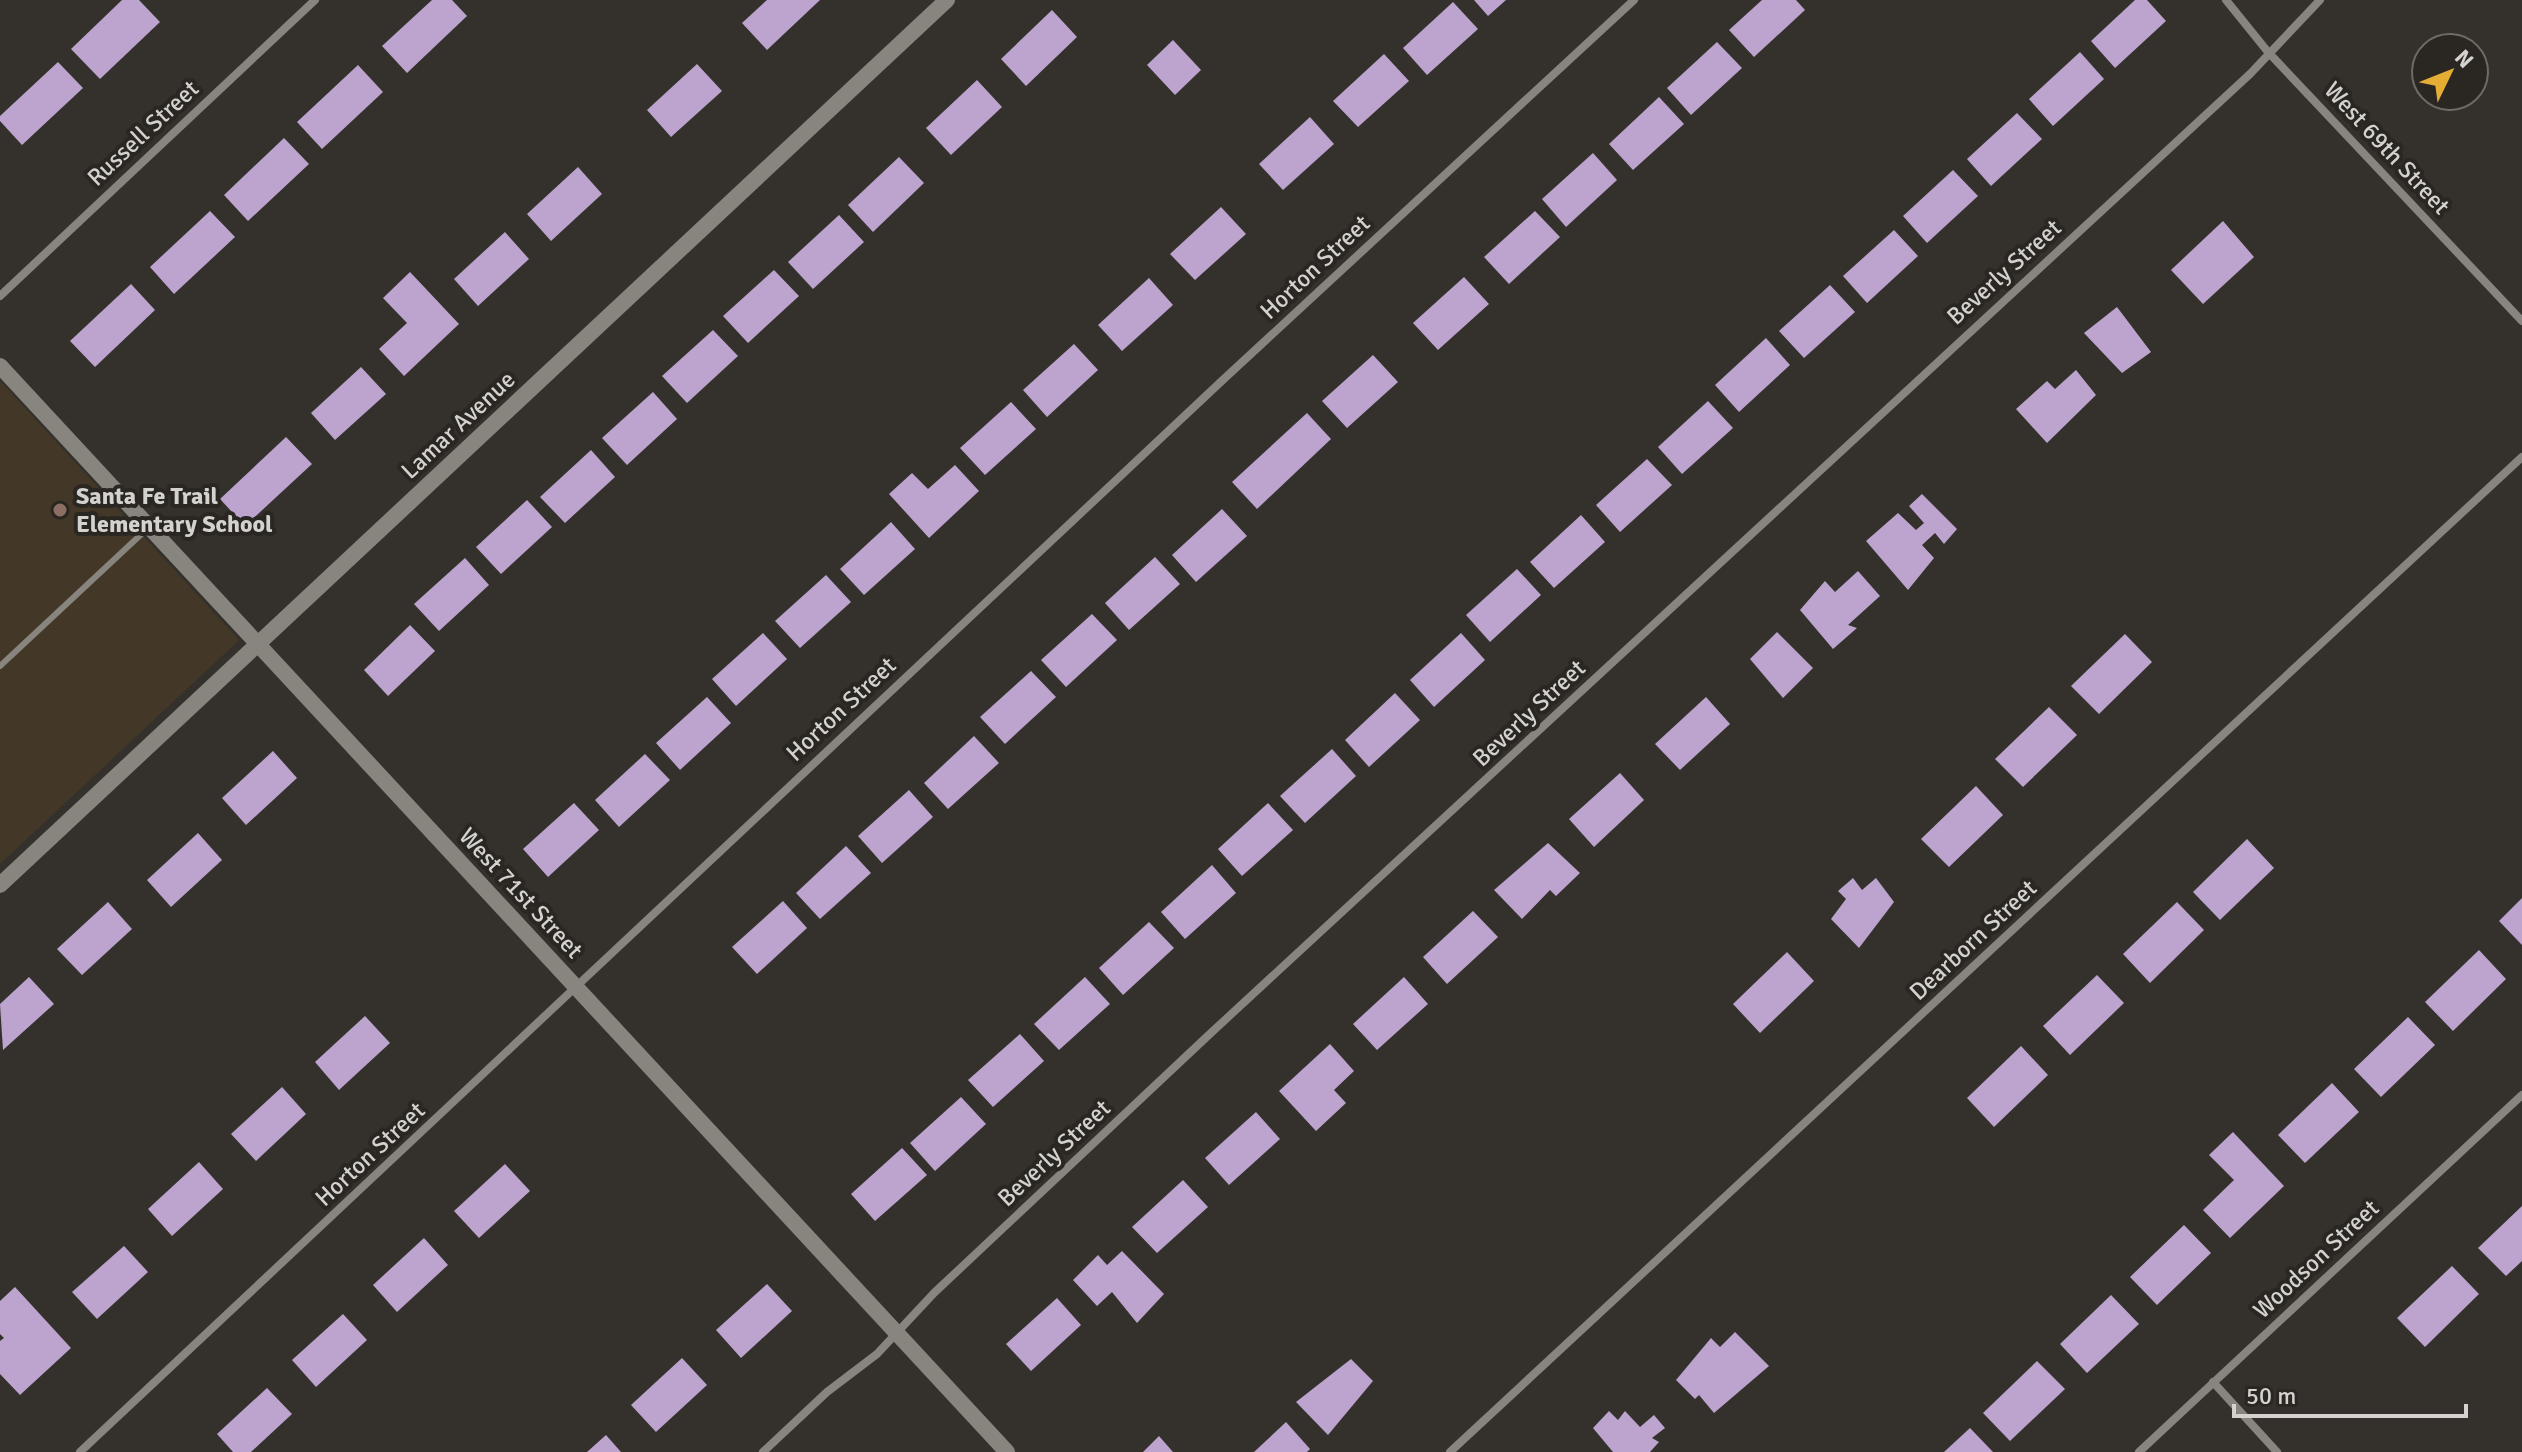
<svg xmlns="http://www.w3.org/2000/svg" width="2522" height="1452" font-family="Signika,sans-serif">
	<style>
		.education { fill: #433728 }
		.building { fill: #bca4cf }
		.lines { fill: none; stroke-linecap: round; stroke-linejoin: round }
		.lane { stroke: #88847e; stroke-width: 6 }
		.street { stroke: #88847e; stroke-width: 8 }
		.secondary { stroke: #88847e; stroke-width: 16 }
		.education-dot { fill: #8d6e63; stroke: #2a2722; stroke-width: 3 }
		.labels { text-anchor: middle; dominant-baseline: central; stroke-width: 8; stroke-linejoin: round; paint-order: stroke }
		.street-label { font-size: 24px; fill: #d4d2cf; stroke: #2a2722 }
		.poi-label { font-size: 24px; font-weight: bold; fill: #d4d2cf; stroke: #2a2722; text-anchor: start }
	</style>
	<rect width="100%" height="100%" fill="#34312c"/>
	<path class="education" d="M0,381L239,640L0,864Z"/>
	<g class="building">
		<path d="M122,0H139L160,22L100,79L71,49Z"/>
		<path d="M432,0H452L467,16L407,73L382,46Z"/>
		<path d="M767,0H820L767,50L742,23Z"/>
		<path d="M1474,0H1506L1488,16Z"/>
		<path d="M1762,0H1796L1805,10L1754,57L1729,30Z"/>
		<path d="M2135,0H2147L2166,21L2115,68L2091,41Z"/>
		<path d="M1453,2L1478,29L1427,75L1403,48Z"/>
		<path d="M1052,10L1077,37L1026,86L1001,59Z"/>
		<path d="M1173,40L1201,70L1175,95L1147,65Z"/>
		<path d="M1717,42L1742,68L1691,115L1667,88Z"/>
		<path d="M2080,52L2104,79L2053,126L2029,99Z"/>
		<path d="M1384,54L1409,81L1358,127L1333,101Z"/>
		<path d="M58,62L83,88L22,145L0,121V116Z"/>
		<path d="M697,64L722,91L671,137L647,110Z"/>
		<path d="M358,65L383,92L322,149L297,122Z"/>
		<path d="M977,80L1002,107L951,155L926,128Z"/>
		<path d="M1659,97L1684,124L1633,170L1609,144Z"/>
		<path d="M2017,113L2042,139L1991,186L1967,159Z"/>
		<path d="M1310,117L1334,144L1283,190L1259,164Z"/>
		<path d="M284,138L309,164L248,221L224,195Z"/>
		<path d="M1593,153L1617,180L1566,227L1542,199Z"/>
		<path d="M899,157L924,183L873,232L848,205Z"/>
		<path d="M578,167L602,194L551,241L527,214Z"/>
		<path d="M1953,170L1978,196L1927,243L1903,216Z"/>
		<path d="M1221,207L1246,234L1195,280L1170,254Z"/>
		<path d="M210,211L235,237L174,294L150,267Z"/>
		<path d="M1535,211L1560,237L1509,284L1484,257Z"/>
		<path d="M839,215L864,242L813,289L788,262Z"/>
		<path d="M2223,221L2254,257L2203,304L2171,270Z"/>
		<path d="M1894,230L1918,256L1867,303L1843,276Z"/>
		<path d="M505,232L529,259L478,306L454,279Z"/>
		<path d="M774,270L799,296L748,343L723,316Z"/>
		<path d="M410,272L459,324L404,376L379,349L407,323L383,298Z"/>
		<path d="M1464,277L1489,304L1438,350L1413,323Z"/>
		<path d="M1149,278L1173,305L1122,351L1098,325Z"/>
		<path d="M131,284L155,310L95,367L70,341Z"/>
		<path d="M1830,285L1855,312L1804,358L1779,331Z"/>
		<path d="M2117,307L2151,352L2122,373L2084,333Z"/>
		<path d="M713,330L738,356L687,403L662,376Z"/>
		<path d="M1766,338L1790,365L1739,412L1715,385Z"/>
		<path d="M1074,344L1098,370L1047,417L1023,390Z"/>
		<path d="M1373,355L1398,382L1347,428L1322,401Z"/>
		<path d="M361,367L386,394L335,440L311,413Z"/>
		<path d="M2076,370L2096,395L2047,443L2016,409L2047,381L2055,389Z"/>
		<path d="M653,392L677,419L627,465L602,438Z"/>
		<path d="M1708,401L1733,428L1682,474L1658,447Z"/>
		<path d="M1011,402L1036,429L985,475L960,448Z"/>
		<path d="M1307,413L1331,439L1257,509L1232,482Z"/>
		<path d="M286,437L312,464L245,526L220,499Z"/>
		<path d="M591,450L615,477L565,523L540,497Z"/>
		<path d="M1647,459L1672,485L1620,532L1596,505Z"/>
		<path d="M955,465L979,491L929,538L889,494L912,473L928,489Z"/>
		<path d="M1922,494L1957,529L1944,544L1935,533L1922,545L1934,558L1908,590L1866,541L1898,513L1916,530L1924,523L1909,506Z"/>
		<path d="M527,500L552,527L501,574L476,547Z"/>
		<path d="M1222,509L1247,536L1196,582L1172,555Z"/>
		<path d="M1581,515L1605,542L1554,588L1530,562Z"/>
		<path d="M891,522L915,549L864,595L840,569Z"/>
		<path d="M1155,557L1180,584L1129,630L1105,603Z"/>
		<path d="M465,558L489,585L439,631L414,604Z"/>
		<path d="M1517,569L1541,595L1490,642L1466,615Z"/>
		<path d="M1858,571L1880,596L1848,625L1857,628L1833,649L1800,610L1825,581L1835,592Z"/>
		<path d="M826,575L851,602L800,648L775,621Z"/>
		<path d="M1092,614L1117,640L1066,687L1041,660Z"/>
		<path d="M410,625L435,651L388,696L364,670Z"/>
		<path d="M1777,632L1813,668L1783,698L1750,659Z"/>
		<path d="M763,633L787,659L736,706L712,679Z"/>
		<path d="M1461,633L1485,660L1434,707L1410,680Z"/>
		<path d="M2125,634L2152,662L2099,714L2071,686Z"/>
		<path d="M1031,671L1056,697L1005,744L980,717Z"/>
		<path d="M1395,693L1420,720L1369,767L1345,740Z"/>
		<path d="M707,697L731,723L680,770L656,743Z"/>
		<path d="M1706,697L1730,724L1680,770L1655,744Z"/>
		<path d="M2049,707L2077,735L2023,787L1995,759Z"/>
		<path d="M974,736L999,763L948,809L924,783Z"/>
		<path d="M1332,749L1356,776L1305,823L1280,796Z"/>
		<path d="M273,751L297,778L246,825L222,798Z"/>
		<path d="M645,754L670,780L619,827L595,800Z"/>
		<path d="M1620,773L1644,800L1594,847L1569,819Z"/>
		<path d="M1976,786L2003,815L1949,867L1921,839Z"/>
		<path d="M909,790L933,817L882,863L858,836Z"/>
		<path d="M574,803L599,830L548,877L523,849Z"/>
		<path d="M1268,803L1293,830L1242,876L1218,849Z"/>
		<path d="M198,833L222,860L171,907L147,880Z"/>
		<path d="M2247,839L2274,868L2220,920L2193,892Z"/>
		<path d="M1548,843L1580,873L1556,896L1550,890L1522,919L1494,890Z"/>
		<path d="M846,846L871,873L820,919L796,893Z"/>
		<path d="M1212,865L1236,893L1185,939L1161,912Z"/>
		<path d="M1853,878L1862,890L1876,878L1894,902L1859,948L1831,919L1846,899L1838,891Z"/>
		<path d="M2522,898V945L2499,921Z"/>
		<path d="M783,901L807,928L757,974L732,947Z"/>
		<path d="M108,902L132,929L82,975L57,949Z"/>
		<path d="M2177,902L2204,930L2150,983L2123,954Z"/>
		<path d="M1473,911L1498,937L1447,984L1423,957Z"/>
		<path d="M1149,922L1174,948L1123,995L1099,968Z"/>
		<path d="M2479,950L2506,979L2453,1031L2425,1002Z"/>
		<path d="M1787,952L1814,981L1760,1033L1733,1004Z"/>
		<path d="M2097,975L2124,1003L2070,1055L2043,1026Z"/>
		<path d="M29,977L54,1004L3,1050L0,1004Z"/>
		<path d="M1085,977L1110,1004L1059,1050L1034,1024Z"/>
		<path d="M1404,977L1428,1004L1377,1050L1353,1024Z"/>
		<path d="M365,1016L390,1043L339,1090L315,1062Z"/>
		<path d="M2408,1017L2435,1045L2381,1097L2354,1069Z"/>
		<path d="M1020,1034L1044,1061L993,1107L968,1080Z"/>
		<path d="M1330,1044L1354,1071L1334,1090L1346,1103L1316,1131L1279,1091Z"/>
		<path d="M2021,1046L2048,1075L1994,1127L1967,1098Z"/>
		<path d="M2332,1083L2359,1112L2305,1163L2278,1135Z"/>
		<path d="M282,1087L306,1114L256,1161L231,1134Z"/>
		<path d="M961,1097L986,1124L935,1171L910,1143Z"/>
		<path d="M1256,1112L1280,1139L1229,1185L1205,1158Z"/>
		<path d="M2233,1132L2284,1186L2230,1238L2203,1210L2234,1180L2209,1155Z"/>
		<path d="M902,1148L927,1175L875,1221L851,1194Z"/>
		<path d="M199,1162L223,1189L172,1236L148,1209Z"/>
		<path d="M505,1164L530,1191L479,1238L454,1211Z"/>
		<path d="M1183,1180L1208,1207L1157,1253L1132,1227Z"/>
		<path d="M2522,1206V1261L2506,1276L2478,1248Z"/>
		<path d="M2184,1225L2211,1253L2157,1305L2130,1277Z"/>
		<path d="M424,1238L448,1265L397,1312L373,1285Z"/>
		<path d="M124,1246L148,1272L97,1319L72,1292Z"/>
		<path d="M1122,1251L1164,1294L1137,1323L1112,1292L1097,1306L1073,1280L1098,1255L1107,1265Z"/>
		<path d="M2452,1266L2479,1294L2425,1347L2397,1318Z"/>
		<path d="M767,1284L792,1311L741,1358L716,1330Z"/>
		<path d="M15,1287L71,1348L20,1395L0,1374V1341L4,1338L0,1334V1301Z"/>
		<path d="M2111,1295L2139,1324L2087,1373L2060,1344Z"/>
		<path d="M1057,1298L1081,1325L1031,1371L1006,1344Z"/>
		<path d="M343,1314L367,1340L316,1387L292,1360Z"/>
		<path d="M1735,1332L1769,1366L1714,1413L1699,1395L1695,1399L1676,1380L1711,1338L1720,1347Z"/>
		<path d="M682,1358L707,1385L656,1432L631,1405Z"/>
		<path d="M1351,1359L1373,1381L1328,1435L1296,1402Z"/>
		<path d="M2037,1361L2065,1389L2010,1441L1983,1413Z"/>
		<path d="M267,1388L292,1414L251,1452H233L217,1434Z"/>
		<path d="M1609,1411L1618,1420L1625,1411L1640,1427L1654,1415L1665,1428L1652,1438L1659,1442L1650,1452H1613L1593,1428Z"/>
		<path d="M1286,1422L1310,1449L1307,1452H1254Z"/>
		<path d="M1970,1428L1993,1452H1944Z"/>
		<path d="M606,1435L621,1452H587Z"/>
		<path d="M1159,1436L1173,1452H1143Z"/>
	</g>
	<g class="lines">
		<path class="lane" d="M0,666L149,527"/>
		<g class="street">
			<path d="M2226,0L2268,52L2522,321"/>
			<path d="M0,296L315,0"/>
			<path d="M2213,1382L2277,1452"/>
			<path d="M80,1452L1226,377L1634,0"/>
			<path d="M763,1452L827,1392L877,1354L934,1293L1213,1031L2250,74L2320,0"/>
			<path d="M1450,1452L2522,457"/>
			<path d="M2139,1452L2522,1095"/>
		</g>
		<g class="secondary">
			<path d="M0,366L1007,1452"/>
			<path d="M0,885L947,0"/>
		</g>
	</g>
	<circle class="education-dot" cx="60" cy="510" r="8"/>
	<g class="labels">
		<g class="street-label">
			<text transform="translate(143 133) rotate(-43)">Russell Street</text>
			<text transform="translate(2387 148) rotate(47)">West 69th Street</text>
			<text transform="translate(1315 267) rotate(-43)">Horton Street</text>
			<text transform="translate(2004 272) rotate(-42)">Beverly Street</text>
			<text transform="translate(458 425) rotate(-43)">Lamar Avenue</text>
			<text transform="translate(841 709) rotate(-43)">Horton Street</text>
			<text transform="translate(1529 713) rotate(-43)">Beverly Street</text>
			<text transform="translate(521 893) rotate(47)">West 71st Street</text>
			<text transform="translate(1973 940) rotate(-43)">Dearborn Street</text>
			<text transform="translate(1054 1153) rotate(-43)">Beverly Street</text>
			<text transform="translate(370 1154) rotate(-43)">Horton Street</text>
			<text transform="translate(2316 1259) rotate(-43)">Woodson Street</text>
		</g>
		<g class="poi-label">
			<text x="76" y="496">Santa Fe Trail<tspan x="76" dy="28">Elementary School</tspan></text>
		</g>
	</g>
	<g transform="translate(2450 72) rotate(47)"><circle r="38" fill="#2a2722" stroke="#6e6b67" stroke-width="2"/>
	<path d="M0-6L14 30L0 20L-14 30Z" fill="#e4ae35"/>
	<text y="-12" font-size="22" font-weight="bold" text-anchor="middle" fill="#d4d2cf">N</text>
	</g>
	<path d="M2234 1404v12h232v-12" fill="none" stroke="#d4d2cf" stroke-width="4"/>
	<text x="2246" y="1404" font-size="24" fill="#d4d2cf" stroke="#2a2722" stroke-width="6" paint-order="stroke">50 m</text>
</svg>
